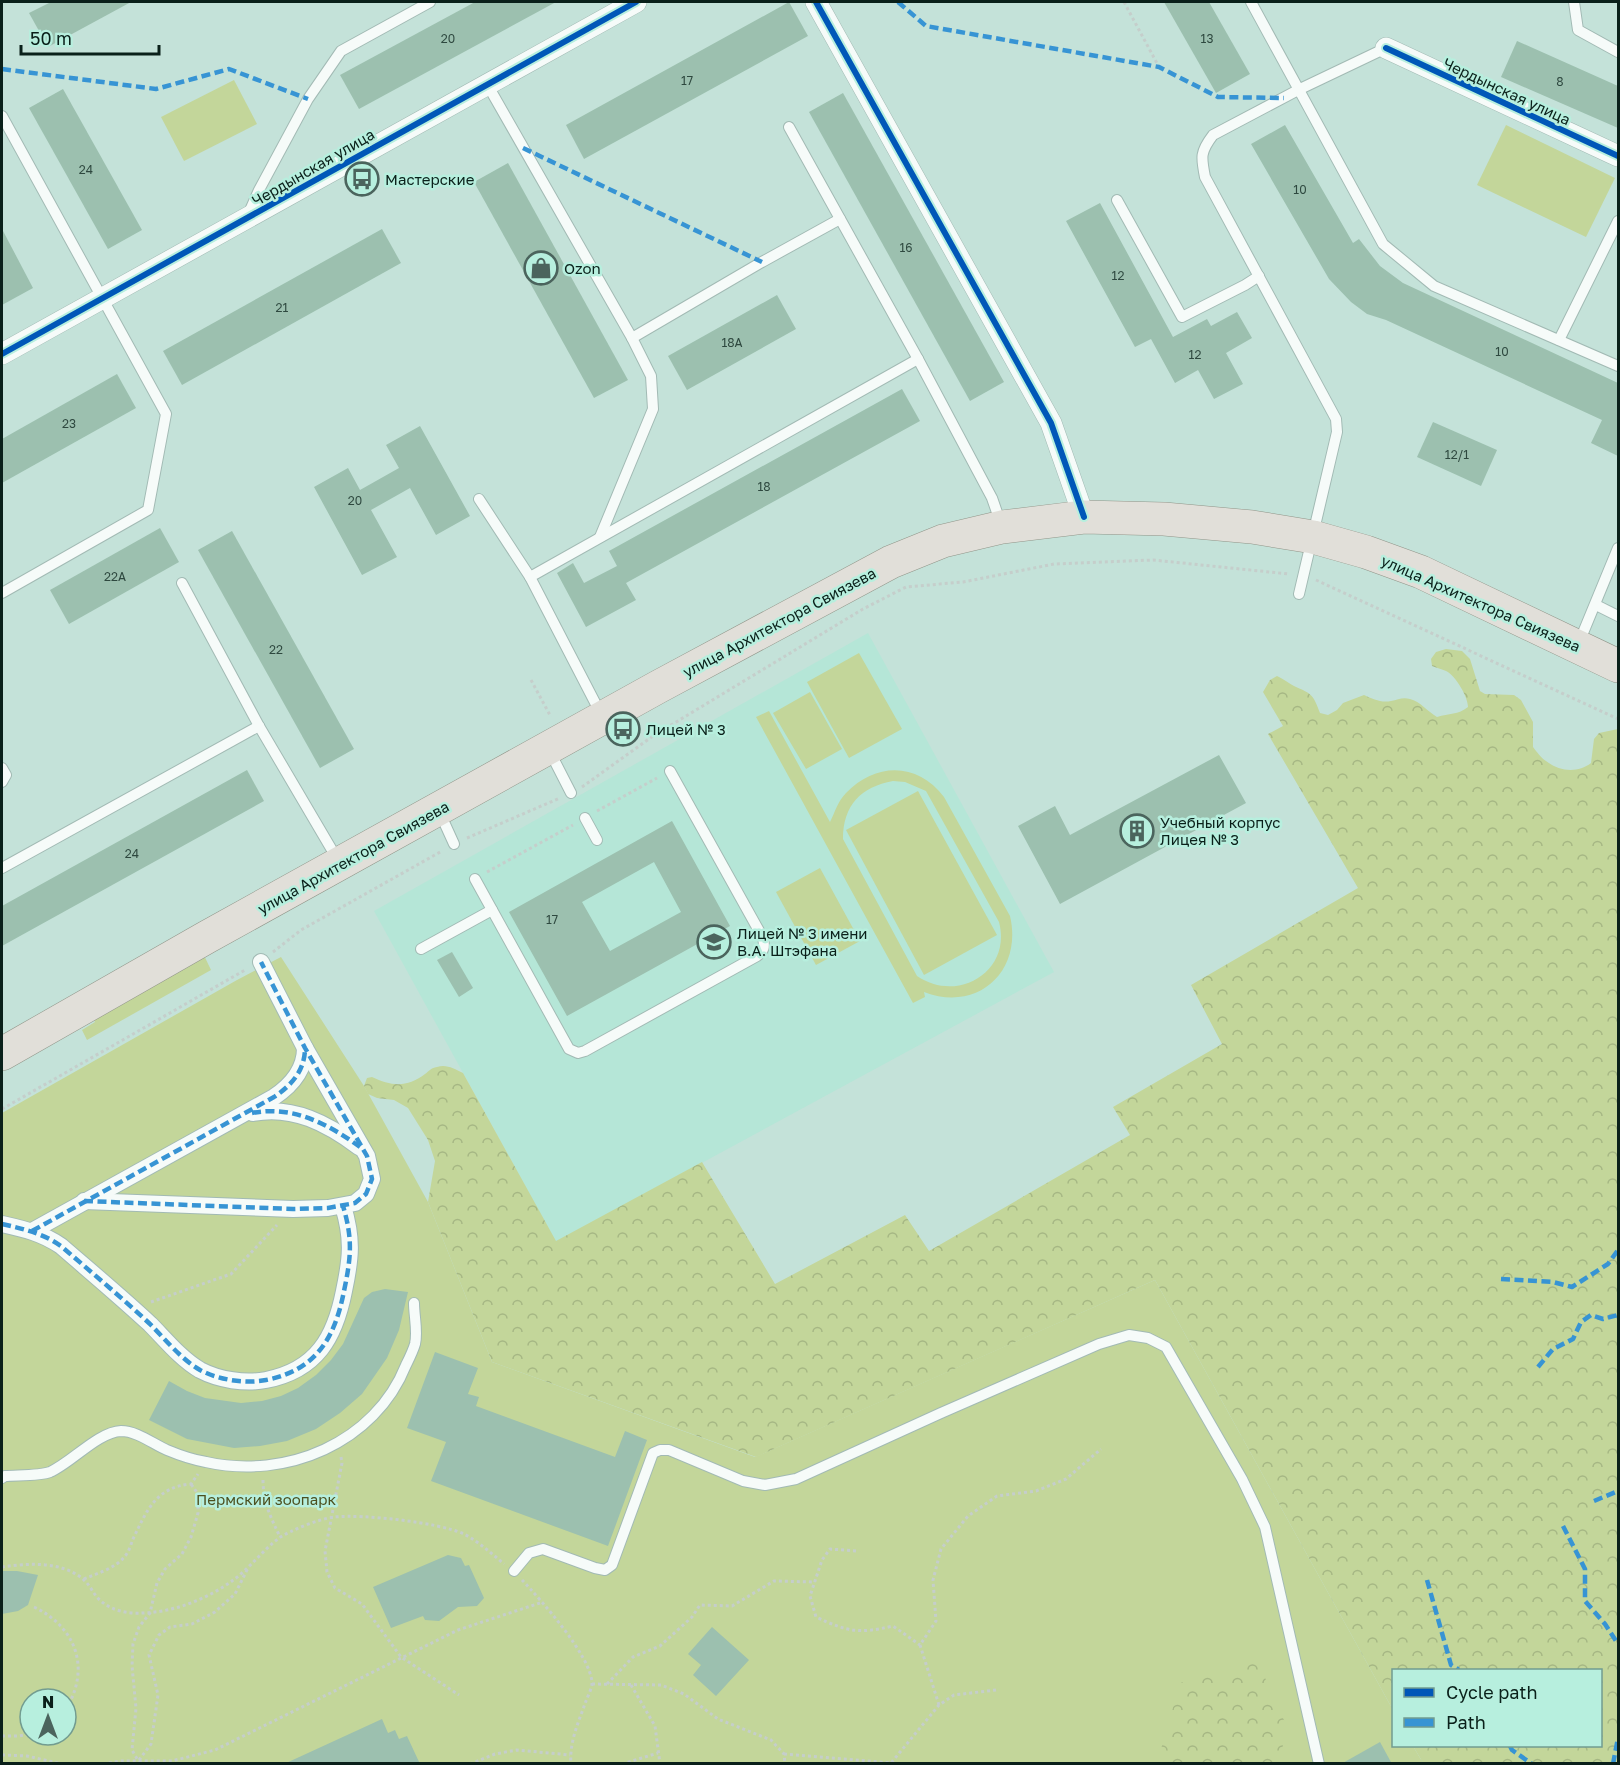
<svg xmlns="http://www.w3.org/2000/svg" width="1620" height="1765" font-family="'Golos Text',sans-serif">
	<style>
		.built { fill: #b5e6d7 }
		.green { fill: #c3d69a; fill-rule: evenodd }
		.forest { fill: url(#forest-crowns) }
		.building { fill: #9cc0af; fill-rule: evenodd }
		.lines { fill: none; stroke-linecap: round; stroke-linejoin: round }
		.service-casing { stroke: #a2bab4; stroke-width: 12 }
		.pedestrian-casing { stroke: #a2bab4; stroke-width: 18 }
		.minor-casing { stroke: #a2bab4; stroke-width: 22 }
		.primary-casing { stroke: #919589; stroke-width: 34 }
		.path { stroke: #c5cecb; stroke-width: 3; stroke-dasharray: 3 3; stroke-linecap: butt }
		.service { stroke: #f6fbf9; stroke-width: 10 }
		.pedestrian { stroke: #f6fbf9; stroke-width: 16 }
		.minor { stroke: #f6fbf9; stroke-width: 21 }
		.primary { stroke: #e1dfd9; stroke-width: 33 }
		.quiet { stroke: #3794d4; stroke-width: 4.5; stroke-dasharray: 9 4.5; stroke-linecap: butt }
		.cycleway-casing { stroke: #b7efde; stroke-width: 10 }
		.cycleway { stroke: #0057b8; stroke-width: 6 }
		.labels { text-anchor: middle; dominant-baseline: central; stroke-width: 5; stroke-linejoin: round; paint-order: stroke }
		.number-label { font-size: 12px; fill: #2e483f }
		.street-label { font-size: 15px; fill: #0a201a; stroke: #b7efde }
		.poi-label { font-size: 15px; fill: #0a201a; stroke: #b7efde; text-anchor: start }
		.park-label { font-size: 15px; fill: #4c501f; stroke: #b7efde }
	</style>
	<defs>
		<pattern id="forest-crowns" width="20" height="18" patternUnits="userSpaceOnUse" patternTransform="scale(1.5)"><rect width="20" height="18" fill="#c3d69a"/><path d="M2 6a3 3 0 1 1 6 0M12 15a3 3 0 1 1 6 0" fill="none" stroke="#a6b784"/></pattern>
	</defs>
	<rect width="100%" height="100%" fill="#c4e2d9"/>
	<path class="built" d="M868,633L1054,972L556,1242L374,911Z"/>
	<g class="green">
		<path d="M234,80L257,124L184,161L161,117Z"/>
		<path d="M1506,125L1615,178L1586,237L1477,185Z"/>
		<path d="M859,653L902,729L849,758L807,682Z"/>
		<path d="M810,692L842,749L806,769L773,713Z"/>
		<path d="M769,711L830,822C835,812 838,801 846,793C876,762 918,762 944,797L1010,916C1023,971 978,1013 924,992L925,997L913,1003L756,717ZM893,781L905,782L926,791L999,922C1012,971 958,1004 917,976L843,839C843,805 861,787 893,781Z"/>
		<path d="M918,791L997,935L924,975L846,830Z"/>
		<path d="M820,868L860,941L816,965L776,892Z"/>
		<path d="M200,947L211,970L87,1040L82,1030L95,1022L88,1009Z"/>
		<path d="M281,957L364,1086L428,1202L492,1362L755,1457L1155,1280L1393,1710L1394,1746H1413L1423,1763H2V1113L237,980ZM30,1699H66V1735H30Z"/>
	</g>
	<g class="forest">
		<path d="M1446,649L1462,651L1470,659L1480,691L1485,694L1514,695L1521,700L1533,722V747C1537,752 1541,758 1546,761C1560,772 1578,773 1591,763L1594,739L1599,733L1618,729V1763H1423L1413,1746H1600V1670H1394L1393,1710L1155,1280L756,1457L492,1362L428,1202L435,1161L428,1140L408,1108L394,1100L377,1098L368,1094L364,1086L367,1078L372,1077C391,1086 407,1088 425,1074C429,1071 431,1068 437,1067C447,1064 454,1069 463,1073L556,1241L702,1162L775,1284L905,1215L929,1251L1130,1135L1113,1107L1222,1044L1191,985L1358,888L1268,734L1283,726L1263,692L1270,680L1277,676C1284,679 1288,683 1294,686C1312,694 1313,694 1320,713L1328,715L1337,710L1343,703L1364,695C1373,699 1381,703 1391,701C1398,700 1402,697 1410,699C1420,701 1428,712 1437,717C1449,713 1458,715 1468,707C1468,697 1456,676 1446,671C1442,669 1436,668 1432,666L1431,659L1436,652Z"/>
		<path d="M1258,1662L1287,1727L1279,1763H1157L1180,1683Z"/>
	</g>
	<g class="building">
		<path d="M51,2H131L48,47L29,13Z"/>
		<path d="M475,2H556L359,109L340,75Z"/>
		<path d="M789,2L808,36L584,159L566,125Z"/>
		<path d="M1164,2H1209L1250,74L1216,93Z"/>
		<path d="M1517,41L1618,86V128L1501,77Z"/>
		<path d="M63,89L142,230L108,249L29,108Z"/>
		<path d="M843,93L1004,382L970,401L809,112Z"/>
		<path d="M1285,125L1353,243L1359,239L1380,266L1403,283L1618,383V456L1591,443L1602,420L1386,320L1367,314L1351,302L1329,279L1251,144Z"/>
		<path d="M508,163L628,380L594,398L474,182Z"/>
		<path d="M1100,203L1173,337L1207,319L1211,326L1237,312L1252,338L1226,353L1243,384L1214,399L1198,370L1175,383L1151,339L1135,347L1066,221Z"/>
		<path d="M2,229L33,288L2,305Z"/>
		<path d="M382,229L401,263L182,385L163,351Z"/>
		<path d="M777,295L796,329L687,390L668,356Z"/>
		<path d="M117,374L136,408L2,483V439Z"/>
		<path d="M902,389L920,421L626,583L636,600L586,627L557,573L573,563L584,583L617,566L609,551Z"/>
		<path d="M1433,422L1497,450L1481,486L1417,457Z"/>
		<path d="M420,426L470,516L436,535L410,488L371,510L397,557L362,575L314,487L348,468L360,490L399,468L386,445Z"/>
		<path d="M160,528L179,562L69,624L50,590Z"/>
		<path d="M232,531L354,749L320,768L198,550Z"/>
		<path d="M1219,755L1246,803L1060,904L1018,826L1055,806L1070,835Z"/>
		<path d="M247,770L264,801L2,946V906Z"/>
		<path d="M672,821L730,926L567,1016L509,912ZM654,862L681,912L610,951L582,902Z"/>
		<path d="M452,952L473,988L459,997L437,960Z"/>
		<path d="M385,1289L408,1292L399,1330L387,1358L362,1394L340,1413L316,1429L287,1441L260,1446L234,1448L187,1439L149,1420L169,1381L187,1391L205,1398L241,1403L262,1401L281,1396L298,1388L316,1375L331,1360L343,1344L364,1298L372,1292Z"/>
		<path d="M435,1352L478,1368L468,1394L479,1397L476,1406L615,1457L625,1431L647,1440L608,1546L431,1481L446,1442L407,1428Z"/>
		<path d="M448,1555L461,1558L465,1566L469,1565L484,1598L477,1606L458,1607L439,1621L425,1620L423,1616L391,1628L373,1587Z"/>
		<path d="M2,1571H17L38,1575L28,1605L18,1611L2,1614Z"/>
		<path d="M712,1627L749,1660L716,1696L693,1675L701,1665L688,1654Z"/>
		<path d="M382,1719L388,1733L395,1730L399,1739L407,1736L420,1764H284Z"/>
		<path d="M1380,1742L1392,1764H1341Z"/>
	</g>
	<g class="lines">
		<defs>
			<g id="service">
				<path d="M1251,2L1383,244L1434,286L1618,366"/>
				<path d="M1574,2L1578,30L1618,52"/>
				<path d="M487,84L632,338L651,376L653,409L600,537"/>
				<path d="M2,116L166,414L148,510L2,593"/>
				<path d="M789,127L918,359L992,498L1001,524"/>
				<path d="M1117,200L1182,317L1245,285L1259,276"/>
				<path d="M248,215L259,190L308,99L341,51L430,2"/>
				<path d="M632,338L762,262L840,219"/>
				<path d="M1559,340L1618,221"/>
				<path d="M479,499L530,577"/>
				<path d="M182,583L259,726L339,862"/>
				<path d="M1299,594L1337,432L1336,419L1205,177C1201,157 1200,152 1213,135L1300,89L1386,48"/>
				<path d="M1596,605L1618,616"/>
				<path d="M1578,645L1618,548"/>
				<path d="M602,716L530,577L918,359"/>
				<path d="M550,752L571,793"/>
				<path d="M2,768L6,775L2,782"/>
				<path d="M439,811L454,844"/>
				<path d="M585,818L597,840"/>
				<path d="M2,868L259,726"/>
				<path d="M475,879L569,1049L578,1053L585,1051L757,956C764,951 765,947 763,938L670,771"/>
				<path d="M421,949L492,910"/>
				<path d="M2,1478L5,1476C17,1475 40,1476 50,1472C71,1463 98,1432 121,1431C137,1431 153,1444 167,1450C179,1455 194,1460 206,1462C286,1480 375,1443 406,1365C409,1359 413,1351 415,1344C418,1332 414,1316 414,1303"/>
				<path d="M514,1571L529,1553L543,1549L595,1568L605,1570L612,1565L653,1453L660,1450H669L743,1481L765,1485L796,1479L941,1413L1099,1344L1129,1335L1148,1338L1166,1347L1242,1479L1265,1527L1319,1764"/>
			</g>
			<g id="pedestrian">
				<path d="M253,1113C293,1105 328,1124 359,1147"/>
				<path d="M84,1201L293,1209L328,1208L355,1203L366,1194L372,1179L367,1156L305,1048L261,962"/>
				<path d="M2,1224C24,1229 42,1233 61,1246C91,1272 121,1297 150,1324C165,1339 181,1359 200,1370C219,1380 245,1384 266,1380C317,1370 335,1337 344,1291C351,1258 353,1239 343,1206"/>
				<path d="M32,1231L274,1097C292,1085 305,1070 305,1048"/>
			</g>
			<g id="minor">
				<path d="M816,2L1051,423L1084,517"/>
				<path d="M1386,48L1618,156"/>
				<path d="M2,354L636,2"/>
			</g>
			<path id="primary" d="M2,1054L207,937L658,687L891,562L943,541L1002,527L1084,517L1164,519L1252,527L1313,537L1366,552L1421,572L1618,666"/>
		</defs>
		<use href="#service" class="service-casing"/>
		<use href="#pedestrian" class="pedestrian-casing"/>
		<use href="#minor" class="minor-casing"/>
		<use href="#primary" class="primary-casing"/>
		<g class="path">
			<path d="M1124,2L1159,67"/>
			<path d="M1316,580L1618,719"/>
			<path d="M531,680L551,717"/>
			<path d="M582,787L653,736L863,609L906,587L963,582L1054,564L1153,560L1289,574"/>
			<path d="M597,811L657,778"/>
			<path d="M467,838L560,798"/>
			<path d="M487,872L573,825"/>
			<path d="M273,952L301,930L442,851"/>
			<path d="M2,1109L245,970"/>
			<path d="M151,1302L231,1274L277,1225"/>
			<path d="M341,1457L342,1463L325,1551L327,1572L335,1588L362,1604L401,1657L459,1695"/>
			<path d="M263,1480C263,1502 271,1518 280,1537"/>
			<path d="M856,1551L830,1549L822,1560L810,1596L816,1617C848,1632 859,1634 893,1626L920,1645"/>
			<path d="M2,1567C28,1563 63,1561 84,1580C91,1586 94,1596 101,1601C112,1611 129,1614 143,1613C174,1612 207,1599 232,1581C249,1569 262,1551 279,1538C291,1530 319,1519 334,1517C363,1514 437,1522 464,1534C479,1542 491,1553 504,1564"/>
			<path d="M84,1579C98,1573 116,1568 125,1556C129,1552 131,1544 133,1539C147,1510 156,1487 191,1484L198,1474"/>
			<path d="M522,1580C541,1600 591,1656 592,1683C592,1688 588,1696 586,1701C579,1721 569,1742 571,1764"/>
			<path d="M34,1607C76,1627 91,1668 66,1709"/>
			<path d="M592,1684L661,1685L684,1694L718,1719L771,1740L784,1754L785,1764"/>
			<path d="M607,1684L633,1657L660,1646L692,1617L700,1605L732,1606L774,1581L815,1582"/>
			<path d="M631,1685L655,1726L660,1764"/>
			<path d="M939,1705L920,1645L936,1621L933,1580L941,1549L968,1516L997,1496L1036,1491L1066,1479L1101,1449"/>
			<path d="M2,1736H18L30,1734"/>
			<path d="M784,1754L891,1763L939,1705L954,1695L996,1690"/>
			<path d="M2,1755L27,1756L62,1764"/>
			<path d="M139,1760L151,1744L158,1695L149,1655L159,1635L170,1627L192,1624L215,1612L235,1594L248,1568"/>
			<path d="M103,1764L120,1761H172L215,1750L458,1630L543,1602"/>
			<path d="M140,1764L132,1750L136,1708L132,1666L133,1644L139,1627L150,1613L157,1583L165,1569L182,1554L191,1537L198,1513V1494L191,1484"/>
			<path d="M470,1764L495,1754L517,1750L570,1755"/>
			<path d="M622,1764L658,1753"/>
		</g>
		<use href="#service" class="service"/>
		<use href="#pedestrian" class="pedestrian"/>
		<use href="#minor" class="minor"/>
		<use href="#primary" class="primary"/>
		<g class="quiet">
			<path d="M898,2L926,26L1159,67L1218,97L1284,98"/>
			<path d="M2,69L156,89L229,69L308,99"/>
			<path d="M523,148L762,262"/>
			<path d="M252,1113C293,1105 328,1124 360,1147"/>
			<path d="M84,1201L293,1209L328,1208L355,1203L366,1194L372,1179L367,1156L305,1048L261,962"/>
			<path d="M2,1224C24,1229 42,1233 61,1246C91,1272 121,1297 150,1324C165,1339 181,1359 200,1370C219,1380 245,1384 266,1380C317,1370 335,1337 344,1291C351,1258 353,1239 343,1206"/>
			<path d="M32,1231L274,1097C292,1085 305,1070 305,1048"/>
			<path d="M1501,1279L1553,1282L1572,1287L1608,1264L1618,1250"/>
			<path d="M1538,1367L1553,1349L1573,1339L1581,1322L1591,1315L1603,1319L1618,1315"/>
			<path d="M1594,1501L1618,1491"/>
			<path d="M1563,1526L1585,1569V1601L1605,1624L1618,1644"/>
			<path d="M1427,1580L1451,1665L1459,1670"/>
			<path d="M1510,1746L1512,1750L1532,1764"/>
			<path d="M1613,1764L1618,1738"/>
		</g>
		<defs>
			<g id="cycleway">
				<path d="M816,2L1051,423L1084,517"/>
				<path d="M1386,48L1618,156"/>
				<path d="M2,354L636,2"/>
			</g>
		</defs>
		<use href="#cycleway" class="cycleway-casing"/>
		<use href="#cycleway" class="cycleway"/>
	</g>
	<defs>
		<symbol id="bus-ring" viewBox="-11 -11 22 22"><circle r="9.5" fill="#b7efde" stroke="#4b645d" stroke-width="1.5"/><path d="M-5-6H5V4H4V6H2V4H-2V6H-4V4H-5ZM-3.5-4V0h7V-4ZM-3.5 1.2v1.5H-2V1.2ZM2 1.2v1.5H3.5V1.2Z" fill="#4b645d"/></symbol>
		<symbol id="shop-ring" viewBox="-11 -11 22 22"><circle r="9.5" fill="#b7efde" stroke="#4b645d" stroke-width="1.5"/><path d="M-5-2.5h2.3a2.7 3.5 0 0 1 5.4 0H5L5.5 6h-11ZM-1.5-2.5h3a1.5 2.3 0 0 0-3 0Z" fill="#4b645d"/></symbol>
		<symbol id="building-ring" viewBox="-11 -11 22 22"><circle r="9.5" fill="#b7efde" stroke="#4b645d" stroke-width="1.5"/><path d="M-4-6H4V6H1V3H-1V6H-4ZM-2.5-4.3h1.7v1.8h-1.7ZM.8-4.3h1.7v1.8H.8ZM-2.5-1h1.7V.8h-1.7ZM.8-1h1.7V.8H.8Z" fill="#4b645d"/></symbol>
		<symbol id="school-ring" viewBox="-11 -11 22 22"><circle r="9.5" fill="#b7efde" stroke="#4b645d" stroke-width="1.5"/><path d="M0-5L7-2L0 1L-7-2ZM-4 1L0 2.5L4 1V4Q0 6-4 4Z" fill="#4b645d"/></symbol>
	</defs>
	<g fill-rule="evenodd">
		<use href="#bus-ring" x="343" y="160" width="38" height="38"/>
		<use href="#shop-ring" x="522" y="249" width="38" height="38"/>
		<use href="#bus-ring" x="604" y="710" width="38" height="38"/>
		<use href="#building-ring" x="1118" y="812" width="38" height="38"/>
		<use href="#school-ring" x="695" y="923" width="38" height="38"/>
	</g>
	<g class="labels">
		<g class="number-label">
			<text x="448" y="38">20</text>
			<text x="1207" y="38">13</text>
			<text x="687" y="80">17</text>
			<text x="1560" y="81">8</text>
			<text x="86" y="169">24</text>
			<text x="1300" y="189">10</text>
			<text x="906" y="247">16</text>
			<text x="1118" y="275">12</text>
			<text x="282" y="307">21</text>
			<text x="732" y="342">18А</text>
			<text x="1502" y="351">10</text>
			<text x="1195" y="354">12</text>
			<text x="69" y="423">23</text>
			<text x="1457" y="454">12/1</text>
			<text x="764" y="486">18</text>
			<text x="355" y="500">20</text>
			<text x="115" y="576">22А</text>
			<text x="276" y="649">22</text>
			<text x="132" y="853">24</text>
			<text x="552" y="919">17</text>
		</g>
		<g class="street-label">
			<text transform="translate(1507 91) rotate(25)">Чердынская улица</text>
			<text transform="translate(313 167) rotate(-30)">Чердынская улица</text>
			<text transform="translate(1481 603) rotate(24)">улица Архитектора Свиязева</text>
			<text transform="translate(779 622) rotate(-28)">улица Архитектора Свиязева</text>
			<text transform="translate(353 857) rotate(-29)">улица Архитектора Свиязева</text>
		</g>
		<g class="poi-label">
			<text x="385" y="179">Мастерские</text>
			<text x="564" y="268">Ozon</text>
			<text x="646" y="729">Лицей № 3</text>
			<text x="1160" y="822">Учебный корпус<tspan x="1160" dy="17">Лицея № 3</tspan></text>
			<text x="737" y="933">Лицей № 3 имени<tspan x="737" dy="17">В.А. Штэфана</tspan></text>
		</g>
		<g class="park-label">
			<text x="266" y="1499">Пермский зоопарк</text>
		</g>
	</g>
	<rect width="1620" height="1765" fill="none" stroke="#0a201a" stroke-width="6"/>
	<rect x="1392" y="1669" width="210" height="78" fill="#b7efde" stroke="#729c90" stroke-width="1.5"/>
	<rect x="1404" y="1688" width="30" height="9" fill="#0057b8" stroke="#729c90" stroke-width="1.5"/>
	<text x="1446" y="1699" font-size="18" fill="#0a201a">Cycle path</text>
	<rect x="1404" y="1718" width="30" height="9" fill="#3794d4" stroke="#729c90" stroke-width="1.5"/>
	<text x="1446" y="1729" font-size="18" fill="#0a201a">Path</text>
	<g transform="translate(48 1717)"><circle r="28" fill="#b7efde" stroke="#729c90" stroke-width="1.5"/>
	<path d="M0-4.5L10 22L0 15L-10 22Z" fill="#4b645d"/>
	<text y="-9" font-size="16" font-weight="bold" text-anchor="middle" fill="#0a201a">N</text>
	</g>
	<path d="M21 45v9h138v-9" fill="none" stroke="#0a201a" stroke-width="3"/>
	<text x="30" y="45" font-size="18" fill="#0a201a" stroke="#b7efde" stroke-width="4.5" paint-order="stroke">50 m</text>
</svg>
